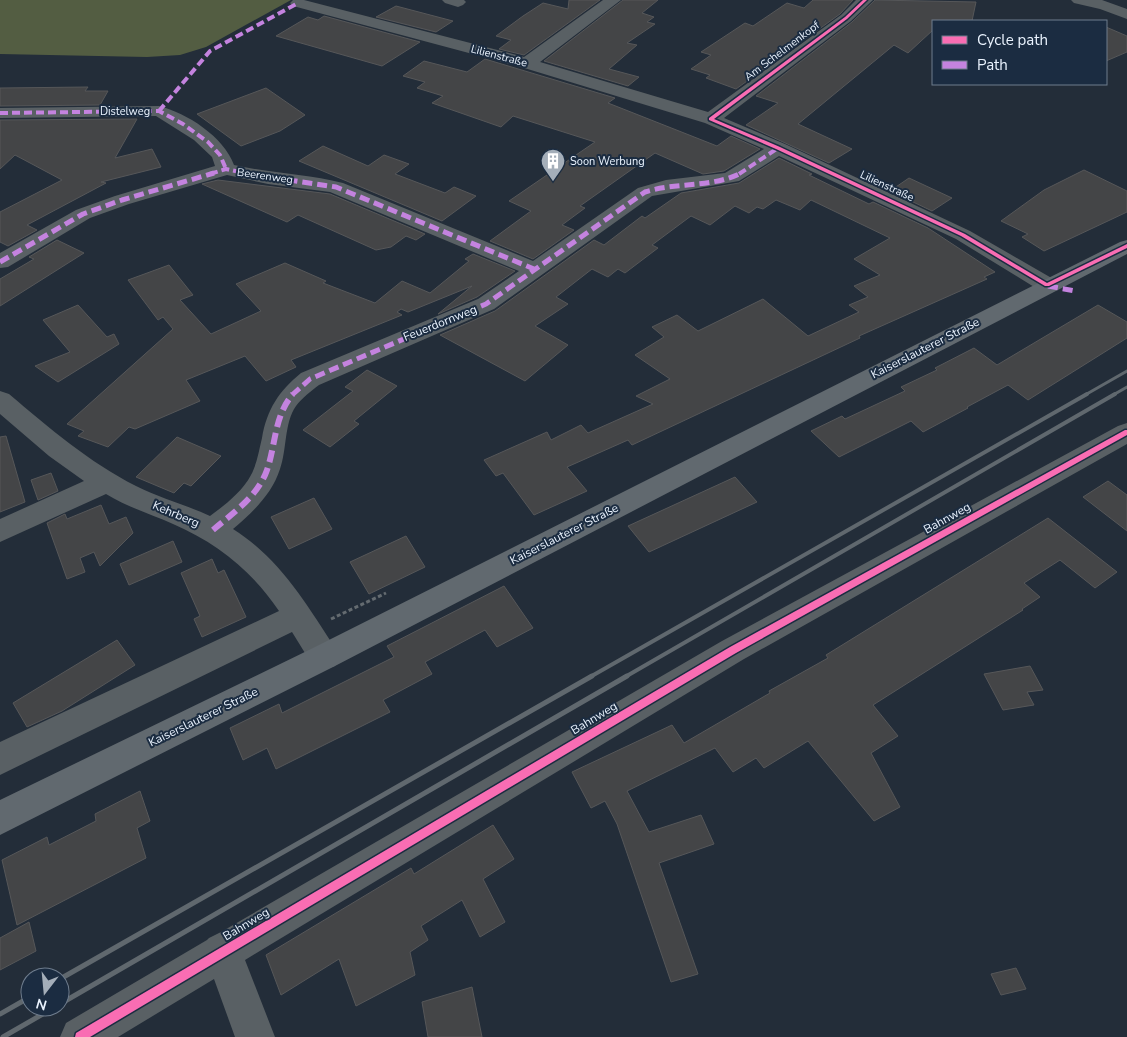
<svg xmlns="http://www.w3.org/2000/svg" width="1127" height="1037" font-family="'Nunito Sans',sans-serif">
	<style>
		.forest { fill: #535d42 }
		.building { fill: #444547; stroke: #565759 }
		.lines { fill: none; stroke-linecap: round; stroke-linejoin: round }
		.path { stroke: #646b70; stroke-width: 3; stroke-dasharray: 4 2.5; stroke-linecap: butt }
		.minor { fill: #596064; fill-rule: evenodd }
		.major { fill: #61696f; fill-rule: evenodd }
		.rail-far2 { stroke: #60686e; stroke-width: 3 }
		.rail-far1 { stroke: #60686e; stroke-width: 4 }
		.rail { stroke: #60686e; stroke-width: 5 }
		.quiet-far2 { stroke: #c483df; stroke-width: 4; stroke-dasharray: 8 4; stroke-linecap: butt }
		.quiet-far1 { stroke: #c483df; stroke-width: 5; stroke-dasharray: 10 5; stroke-linecap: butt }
		.quiet { stroke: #c483df; stroke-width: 6; stroke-dasharray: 12 6; stroke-linecap: butt }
		.cycleway-casing { stroke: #1b2c41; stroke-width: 3 }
		.cycleway { fill: #f96db3; fill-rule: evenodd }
		.labels { text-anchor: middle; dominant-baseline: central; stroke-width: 4; stroke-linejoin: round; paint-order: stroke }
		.far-street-label { font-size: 11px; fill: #eaf3fe; stroke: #1b2c41 }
		.far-poi-label { font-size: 11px; fill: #eaf3fe; stroke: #1b2c41; text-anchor: start }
		.street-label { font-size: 12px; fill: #eaf3fe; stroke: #1b2c41 }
	</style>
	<rect width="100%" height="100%" fill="#232d39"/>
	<path class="forest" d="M0,0H291L206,47L180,55L147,57L0,54Z"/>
	<g class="building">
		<path d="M569,0H600L524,55L499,49L511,40L496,36L523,16L543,3L568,9Z"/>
		<path d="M623,0H658L642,13L654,17L647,22L655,24L627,43L637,45L609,69L639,77L628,86L544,61Z"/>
		<path d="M813,0H853L840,14L736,89L706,78L710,75L691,69L711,55L701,52L745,23L753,26L787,3L804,8Z"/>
		<path d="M875,0L976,2L972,21H933V30L908,53L894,45L798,124L852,149L829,163L746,125L778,103L756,96L852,22Z"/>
		<path d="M396,6L453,21L436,32L376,17Z"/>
		<path d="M324,16L420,42L382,66L276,36L308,17L318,20Z"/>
		<path d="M1106,27L1127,36V52L1106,61Z"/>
		<path d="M485,59L615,98L608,103L717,146L731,136L760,149L724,171L703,174L655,153L580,206L585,208L562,225L574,230L533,259L490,241L531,211L509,201L595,142L513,116L501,127L432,103L443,96L417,88L425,82L403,76L424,61L467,72Z"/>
		<path d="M88,87L85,91H108L100,105L0,106V88Z"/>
		<path d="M266,88L305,115L280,131L241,146L197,114Z"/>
		<path d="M137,119L115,158L152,149L161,167L101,182L106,183L27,225L37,230L8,246L0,242V212L62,180L15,155L0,169V120Z"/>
		<path d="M323,146L368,166L384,155L409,164L395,174L445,193L454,187L476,196L442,221L299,161Z"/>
		<path d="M779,158L812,174L809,175L869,204L873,202L928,228L995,272L984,277L987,279L859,336L860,338L632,445L628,440L567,467L587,491L534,515L503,473L496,476L484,460L547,432L551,440L581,425L588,433L653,404L636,396L670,379L635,355L664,337L652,327L677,315L698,331L763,299L808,336L859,312L849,305L868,297L854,286L880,275L854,259L890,238L811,200L800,210L776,200L763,209L757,207L749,213L735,206L710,225L691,216L652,245L658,248L625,273L618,269L608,277L592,269L556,297L568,304L535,326L568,345L525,381L440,335L495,311L594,240L604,245L642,216L645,218L681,193L739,183Z"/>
		<path d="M1084,170L1127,191V212L1044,251L1022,237L1028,234L1001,221L1044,190Z"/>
		<path d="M909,178L952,198L932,211L890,191Z"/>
		<path d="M218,180L330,194L425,234L416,240L406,236L391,247L376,250L298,215L287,222L202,184Z"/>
		<path d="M57,240L84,253L0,306V279L34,259L29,257Z"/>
		<path d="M473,254L515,271L477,297L438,314L472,286L408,312L401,309L397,312L402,315L291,360L296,367L266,381L245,356L186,380L200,401L135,429L129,427L108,447L78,436L84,431L67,424L173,329L163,317L158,320L128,280L169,265L193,295L180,300L211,334L261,311L236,284L285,263L326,281L323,283L375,303L402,281L430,293L469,261L465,259Z"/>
		<path d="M78,305L107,337L114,334L119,344L58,382L35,366L70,352L43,320Z"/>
		<path d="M1098,305L1127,322V338L1028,400L1008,385L967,407L968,408L923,432L911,421L839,457L811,431L842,416L845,419L905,391L901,387L937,370L935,368L974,348L997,365Z"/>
		<path d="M367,370L397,386L354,421L359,424L330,447L303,430L353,391L345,387Z"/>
		<path d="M6,436L25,502L0,512V437Z"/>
		<path d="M177,437L221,456L191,486L184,483L174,493L136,477Z"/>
		<path d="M51,473L58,491L38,500L31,480Z"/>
		<path d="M735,477L757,502L649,552L628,526Z"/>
		<path d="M1108,481L1127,495V531L1083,497Z"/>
		<path d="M314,498L332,529L289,549L271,517Z"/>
		<path d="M101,505L109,524L126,517L133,533L100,566L94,552L80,558L85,572L67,579L47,523L65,514L67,519Z"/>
		<path d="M1048,518L1117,572L1095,588L1060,560L1024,583L1040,597L1022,609L1023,610L873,705L898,736L871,753L900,807L874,821L808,741L764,768L756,758L733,772L715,748L627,791L649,832L701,815L714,844L659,863L698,974L671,982L617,824L605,801L591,808L572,772L672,725L684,743L770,693L769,691L828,658L826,655Z"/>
		<path d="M406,536L425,567L369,594L350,562Z"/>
		<path d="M173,541L182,562L129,585L120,564Z"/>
		<path d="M212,559L218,573L224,570L246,617L202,637L194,619L200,616L181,573Z"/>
		<path d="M504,586L533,628L497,647L485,630L425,662L432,674L383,700L390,712L276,769L267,748L243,760L230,728L279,704L282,713L394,657L387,646Z"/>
		<path d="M117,640L135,665L62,711L27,727L13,703Z"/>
		<path d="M1030,666L1043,690L1027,692L1034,705L1003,710L984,674Z"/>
		<path d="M140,791L150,821L137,828L146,858L17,925L2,860L47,837L49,845L96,821L95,814Z"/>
		<path d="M493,825L514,859L483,879L505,922L480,937L462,900L421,926L428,940L410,952L415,975L356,1006L339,959L281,995L266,955L411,868L414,874Z"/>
		<path d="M29,922L36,951L0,970V938Z"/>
		<path d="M1016,968L1026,989L1001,995L991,974Z"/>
		<path d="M472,987L482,1037H428L422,1002Z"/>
	</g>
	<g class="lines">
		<path class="path" d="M331,619L386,593"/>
		<g class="minor">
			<path d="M293,0H304L524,57L603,0H621L540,62L708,112L841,15L856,0H873L851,21L724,118L785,144L970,231L1055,280L1058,285L1055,290L1047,292L1039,290L956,239L779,156L739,181L652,196L494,309L319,385C311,391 302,398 296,406C284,423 287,450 280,469C272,494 253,512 233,529C279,558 306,603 335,648L339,657L335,666L324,670L313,666L292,632L0,775V742L279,611C252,571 217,543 173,524C151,514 127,507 106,494L0,542V519L84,481L49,456L0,414V391L9,394C49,428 89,462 136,486C160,498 186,505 210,516C225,505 242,492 251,475C257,464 259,450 262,438C267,409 279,391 301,373L478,299L519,271L330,192L268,184L227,175L129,204L90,218L8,267L0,268V253L76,210L115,196L215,166L212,157L194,140L156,116L0,118V108L159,106C187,113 224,137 234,165C270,173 307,174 343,183L533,261L638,188L666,180L725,173L764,149L705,123L521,67L293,6L290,3Z"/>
			<path d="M442,0H464L466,2L463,5L458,7L445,3Z"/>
			<path d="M1071,0H1102L1127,9V19L1100,9L1074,3Z"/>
			<path d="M1127,423V444L744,659L245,960L275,1037H235L214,979L118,1037H60L66,1023L207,940L209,938L221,932L722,641L1118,426Z"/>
		</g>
		<path class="major" d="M1127,240V254L335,666L0,835V800L313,648L1120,242Z"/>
		<g class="rail-far2">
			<path d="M1085,395L1127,371"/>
			<path d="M1113,395L1127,387"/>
		</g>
		<g class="rail-far1">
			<path d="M590,677L1087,394"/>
			<path d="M625,677L1115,394"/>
		</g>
		<g class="rail">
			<path d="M60,979L592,676"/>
			<path d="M60,1004L627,676"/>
			<path d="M0,1014L30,997"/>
			<path d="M3,1037L55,1007"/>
		</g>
		<g class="quiet-far2">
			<path d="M159,111L210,51L298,3"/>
			<path d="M0,113L159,111L183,124L208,142L220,155L226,169"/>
			<path d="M210,174L226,169L249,174"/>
			<path d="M739,174L778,148"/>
		</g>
		<g class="quiet-far1">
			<path d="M243,173L336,187L534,269"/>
			<path d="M0,262L83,214L122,200L214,173"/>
			<path d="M1048,286L1075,291"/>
			<path d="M292,395L310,379L486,304L645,192C676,182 712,188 741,173"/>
		</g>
		<path class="quiet" d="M213,530C233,513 258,496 267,470C276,444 274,416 293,394"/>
		<defs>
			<g id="cycleway">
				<path d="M863,0H867L847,19L714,119L780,147L965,234L1047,283L1125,245L1127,244V248L1049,286H1045L961,236L776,149L709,120V118L845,17Z"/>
				<path d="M1125,430H1127V435L736,653L90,1037H75L76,1033L730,647Z"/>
			</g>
		</defs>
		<use href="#cycleway" class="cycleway-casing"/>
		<use href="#cycleway" class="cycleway"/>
	</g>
	<defs>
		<symbol id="building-pin" viewBox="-11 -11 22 30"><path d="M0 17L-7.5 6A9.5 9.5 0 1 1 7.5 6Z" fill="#a4aeb9" stroke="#1b2c41"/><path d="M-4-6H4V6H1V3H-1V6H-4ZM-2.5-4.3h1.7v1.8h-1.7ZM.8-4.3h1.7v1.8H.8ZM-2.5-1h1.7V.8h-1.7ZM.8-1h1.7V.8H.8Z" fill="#fff"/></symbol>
	</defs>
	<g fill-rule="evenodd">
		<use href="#building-pin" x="539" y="147" width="28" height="38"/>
	</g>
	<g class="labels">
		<g class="far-street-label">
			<text transform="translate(782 51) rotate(-37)">Am Schelmenkopf</text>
			<text transform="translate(499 56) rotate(15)">Lilienstraße</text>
			<text x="125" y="111">Distelweg</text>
			<text transform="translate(265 176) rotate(8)">Beerenweg</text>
			<text transform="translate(887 186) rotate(25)">Lilienstraße</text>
		</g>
		<g class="far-poi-label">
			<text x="570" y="161">Soon Werbung</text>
		</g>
		<g class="street-label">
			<text transform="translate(440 323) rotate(-22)">Feuerdornweg</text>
			<text transform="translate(925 348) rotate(-27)">Kaiserslauterer Straße</text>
			<text transform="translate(176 514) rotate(23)">Kehrberg</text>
			<text transform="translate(947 518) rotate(-29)">Bahnweg</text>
			<text transform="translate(564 534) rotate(-27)">Kaiserslauterer Straße</text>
			<text transform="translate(203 717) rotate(-26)">Kaiserslauterer Straße</text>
			<text transform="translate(594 718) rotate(-31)">Bahnweg</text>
			<text transform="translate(246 924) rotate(-31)">Bahnweg</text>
		</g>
	</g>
	<rect x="932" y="20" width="175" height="65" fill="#1b2c41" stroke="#6e7c8d"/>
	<rect x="942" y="36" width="25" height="8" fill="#f96db3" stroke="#6e7c8d"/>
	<text x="977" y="45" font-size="15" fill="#eaf3fe">Cycle path</text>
	<rect x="942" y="61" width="25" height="8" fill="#c483df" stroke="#6e7c8d"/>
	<text x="977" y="70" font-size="15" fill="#eaf3fe">Path</text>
	<g transform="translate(45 992) rotate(196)"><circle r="24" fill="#1b2c41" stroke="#6e7c8d"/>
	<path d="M0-4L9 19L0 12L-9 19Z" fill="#a4aeb9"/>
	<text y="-8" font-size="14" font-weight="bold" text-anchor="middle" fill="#eaf3fe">N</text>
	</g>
</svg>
